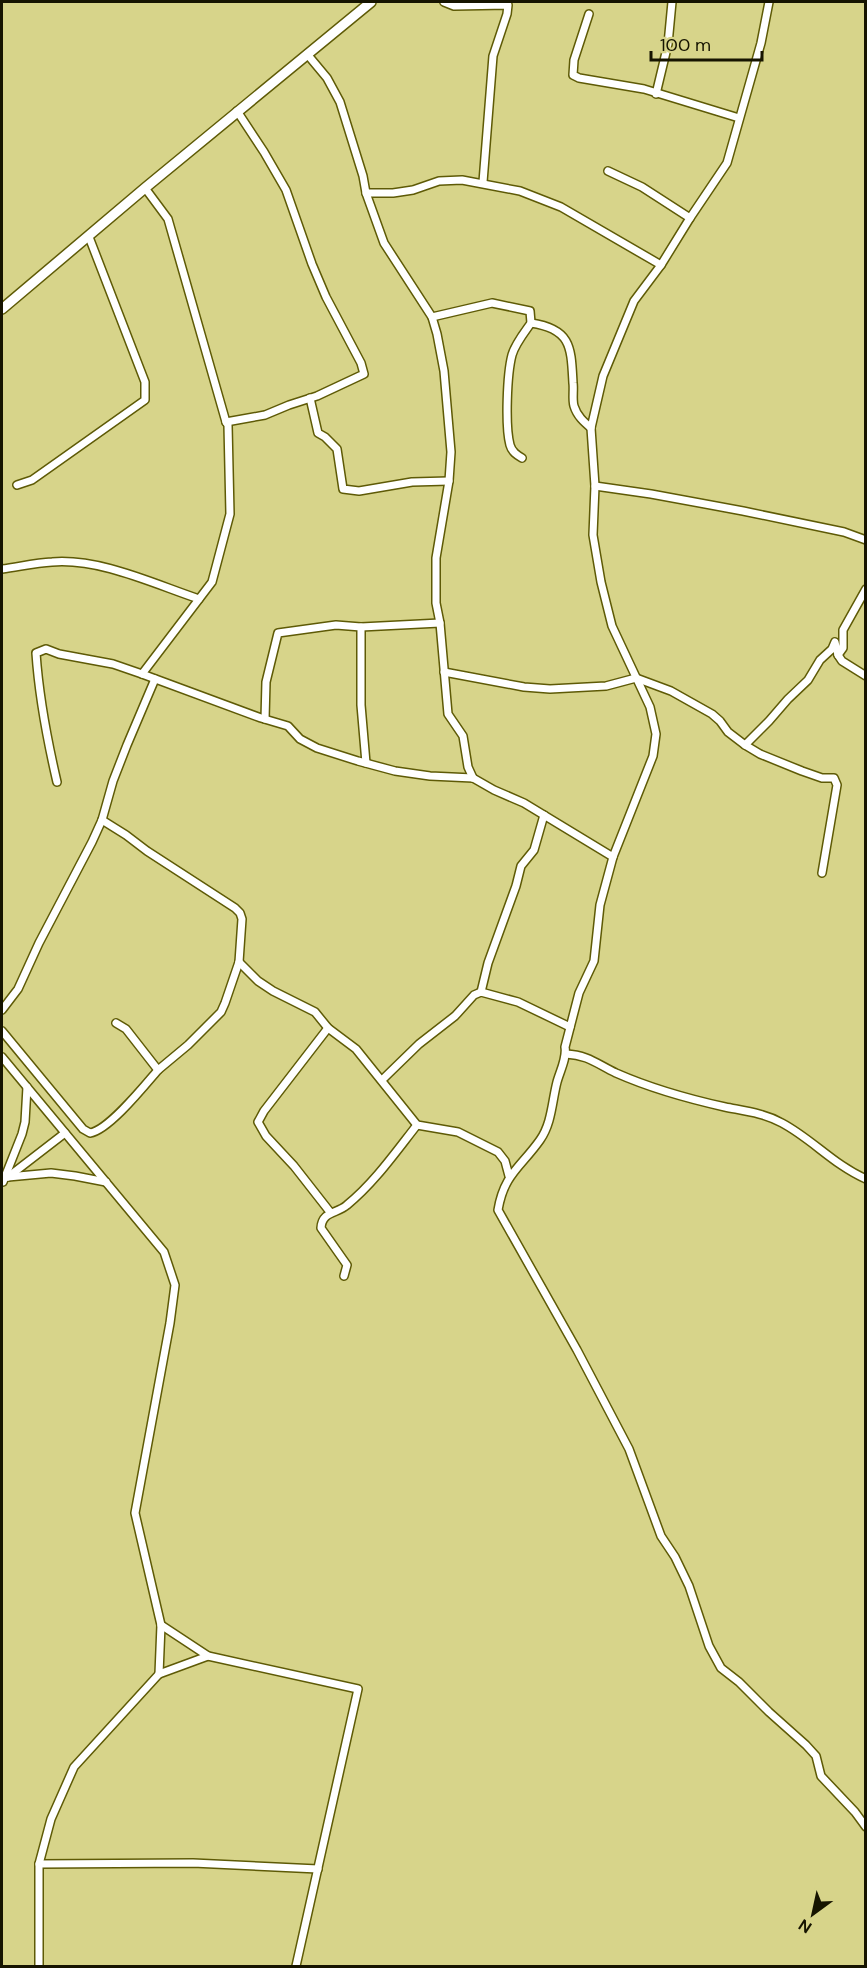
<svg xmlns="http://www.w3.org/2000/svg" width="867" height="1968" font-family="'DM Sans',sans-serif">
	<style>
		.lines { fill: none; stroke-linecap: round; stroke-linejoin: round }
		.minor-casing { stroke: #5e5a06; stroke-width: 10 }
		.tertiary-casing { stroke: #5e5a06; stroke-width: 12 }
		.minor { stroke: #fff; stroke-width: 7 }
		.tertiary { stroke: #fff; stroke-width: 9 }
	</style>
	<rect width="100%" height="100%" fill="#d7d48a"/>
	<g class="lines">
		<defs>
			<g id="minor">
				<path d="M444,2L454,6L508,5L507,14L493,56L483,182"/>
				<path d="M769,2L761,43L727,163L690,218L661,265L634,301L603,376L591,428L595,486L593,535L601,582L612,626L650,707L656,734L653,756L613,857L600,905L594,961L579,993L565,1047C567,1058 560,1071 557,1082C552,1101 552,1123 540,1140C521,1167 504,1174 498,1210L577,1350L629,1449L661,1536L675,1557L689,1586L709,1646L721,1668L739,1682L769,1712L806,1745L816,1756L821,1776L855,1812L866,1827"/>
				<path d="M589,14L574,60L573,75L579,78L644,89L739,118"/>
				<path d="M307,54L327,78L340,102L363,176L366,193L384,243L432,317L437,334L444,371L451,452L449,481L436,558V603L440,623L448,714L463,736L468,767L473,778"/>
				<path d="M656,94L668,44L672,2"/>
				<path d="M608,171L642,187L690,218"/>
				<path d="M366,193H393L413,190L439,181L462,180L520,191L561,207L661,265"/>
				<path d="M432,317L492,303L530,311L531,323C524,333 515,344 512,355C507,374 505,426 510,445C512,452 517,455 522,458"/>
				<path d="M531,323C572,329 571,348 573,383C574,390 572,399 574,406C577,416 584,422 591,428"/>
				<path d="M310,398L318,433L325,437L337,449L343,489L359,491L412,482L449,481"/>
				<path d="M226,422L265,415L289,405L317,396L364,374L361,363L326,297L312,264L286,190L264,152L237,111"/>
				<path d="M17,485L32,480L145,400V382L89,237"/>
				<path d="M595,486L651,494L743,511L844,532L866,540"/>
				<path d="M2,569C18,567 35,563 52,562C100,558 154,584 199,599"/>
				<path d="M361,627V705L366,763"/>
				<path d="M838,655L842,661L866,676"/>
				<path d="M444,672L524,687L550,689L606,686L636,678L671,691L712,714L720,721L728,732L745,745L760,754L802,771L822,778H834L837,785L822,873"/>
				<path d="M142,674L212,582L230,514L228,425L226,422L168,219L145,188"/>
				<path d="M265,719L266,682L278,633L336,625L361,627L440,623"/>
				<path d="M745,745L769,721L788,699L808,680L820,660L832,649L835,642L838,655L843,648V630L866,589"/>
				<path d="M57,782C47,739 39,697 36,653L46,649L59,654L113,664L142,674L261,718L288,726L300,739L317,748L358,761L395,771L430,776L473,778L494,790L524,803L613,857"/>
				<path d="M102,820L126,835L147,851L235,908L240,913L242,919L239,962L225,1003L221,1012L188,1045L158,1070L126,1029L116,1023"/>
				<path d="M239,962L258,981L273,991L315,1012L328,1028L356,1049L417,1125L458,1132L498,1152L505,1161L509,1176"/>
				<path d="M481,992L488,963L516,886L521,866L534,850L544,815"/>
				<path d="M2,1010L18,989L39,943L92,842L102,820L113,781L127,745L155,679"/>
				<path d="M328,1028L264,1111L258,1122L266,1136L294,1166L330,1212"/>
				<path d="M2,1031L83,1129L90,1133C109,1130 145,1085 158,1070"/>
				<path d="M566,1054C588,1055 597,1064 616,1073C650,1088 689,1099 725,1107C745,1111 764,1113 782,1123C812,1139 834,1165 866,1179"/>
				<path d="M2,1057L164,1252L175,1285L170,1323L135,1513L161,1625L159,1674L74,1767L51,1819L39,1864V1966"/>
				<path d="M382,1080L419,1044L455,1016L474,995L481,992L518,1002L570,1027"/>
				<path d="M8,1177L51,1173L75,1176L106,1182"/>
				<path d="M8,1177L65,1133"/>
				<path d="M3,1182L22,1134L25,1122L27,1087"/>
				<path d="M344,1276L347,1265L321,1228C322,1211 337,1214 347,1205C374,1183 395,1153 417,1125"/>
				<path d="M161,1625L208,1656L358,1689L296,1966"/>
				<path d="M159,1674L208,1656"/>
				<path d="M39,1864L193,1863L318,1869"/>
			</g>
			<path id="tertiary" d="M2,309L145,188L371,2"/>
		</defs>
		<use href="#minor" class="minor-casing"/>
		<use href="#tertiary" class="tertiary-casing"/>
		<use href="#minor" class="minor"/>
		<use href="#tertiary" class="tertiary"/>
	</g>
	<rect width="867" height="1968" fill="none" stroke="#161400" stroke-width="6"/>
	<g transform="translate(813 1914) rotate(213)" stroke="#d7d48a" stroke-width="4.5" paint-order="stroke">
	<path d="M0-4.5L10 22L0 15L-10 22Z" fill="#161400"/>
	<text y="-9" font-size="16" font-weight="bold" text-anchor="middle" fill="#161400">N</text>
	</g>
	<path d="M651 51v9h111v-9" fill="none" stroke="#161400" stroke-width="3"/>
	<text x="660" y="51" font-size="18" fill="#161400" stroke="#d7d48a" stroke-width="4.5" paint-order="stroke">100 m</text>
</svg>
